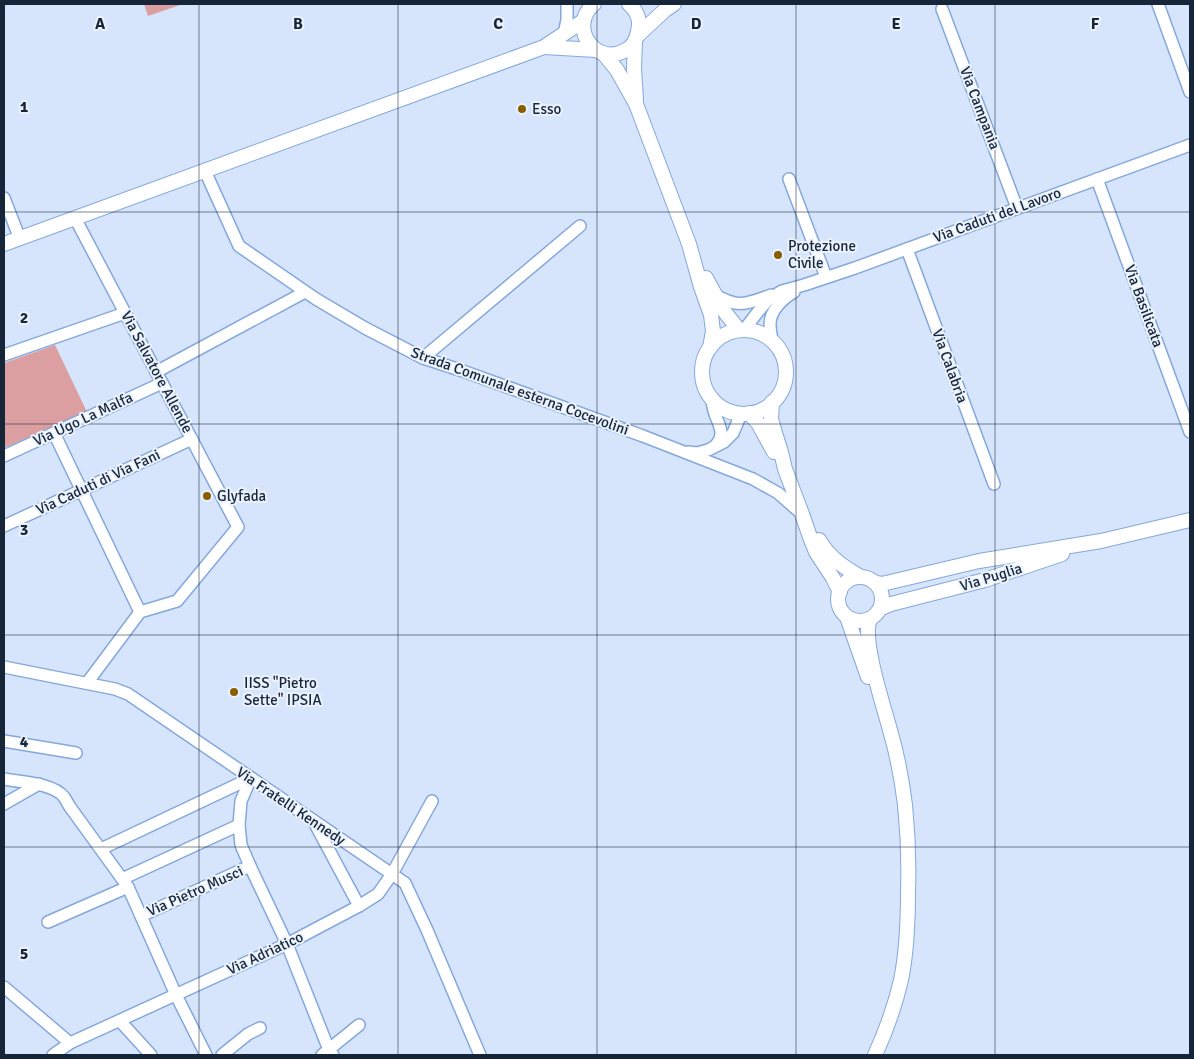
<svg xmlns="http://www.w3.org/2000/svg" width="1194" height="1059" font-family="Signika,sans-serif">
	<style>
		.green { fill: #dc9fa1 }
		.lines { fill: none; stroke-linecap: round; stroke-linejoin: round }
		.minor-casing { stroke: #84a8dc; stroke-width: 14 }
		.major-casing { stroke: #84a8dc; stroke-width: 16 }
		.minor { stroke: #fff; stroke-width: 11 }
		.major { stroke: #fff; stroke-width: 14 }
		.grid { fill: none; stroke: #172539; stroke-width: 1; stroke-opacity: 0.55 }
		.poi-dot { fill: #895e00; stroke: #eaf2fd; stroke-width: 2 }
		.labels { text-anchor: middle; dominant-baseline: central; stroke-width: 4; stroke-linejoin: round; paint-order: stroke }
		.street-label { font-size: 15px; fill: #172539; stroke: #eaf2fd }
		.poi-label { font-size: 15px; fill: #172539; stroke: #eaf2fd; text-anchor: start }
		.grid-label { font-size: 16px; text-anchor: middle; font-weight: bold; fill: #172539; stroke: #eaf2fd; stroke-width: 4; stroke-linejoin: round; paint-order: stroke }
	</style>
	<rect width="100%" height="100%" fill="#d6e5fb"/>
	<g class="green">
		<path d="M144,4H183L148,16Z"/>
		<path d="M55,345L87,412L4,448V363Z"/>
	</g>
	<g class="lines">
		<defs>
			<g id="minor">
				<path d="M1158,4L1190,92"/>
				<path d="M942,9L1017,208"/>
				<path d="M564,34L567,20V6"/>
				<path d="M205,171L239,246L316,299L365,328L423,358L460,370L643,436L753,479L778,493L802,514"/>
				<path d="M789,179L826,277"/>
				<path d="M1097,179L1190,432"/>
				<path d="M4,198L20,239"/>
				<path d="M75,218L238,527L177,601L140,612L87,683"/>
				<path d="M907,249L994,484"/>
				<path d="M714,294C738,309 746,304 771,295"/>
				<path d="M744,330L757,313L768,300L782,291L804,285L855,268L1190,145"/>
				<path d="M772,340C771,335 770,329 770,324C770,311 783,298 794,292"/>
				<path d="M4,355L125,313"/>
				<path d="M423,358L580,226"/>
				<path d="M156,372L305,292"/>
				<path d="M712,399C712,403 713,407 714,411C718,425 727,433 715,446"/>
				<path d="M54,433L140,612"/>
				<path d="M688,452L697,453L708,450L724,442L733,433L741,414"/>
				<path d="M4,456L162,383"/>
				<path d="M4,526L192,439"/>
				<path d="M4,667L115,689L128,694L405,883L427,930L480,1055"/>
				<path d="M4,741L76,753"/>
				<path d="M251,778L241,801L239,825L241,845L250,866L287,944L329,1050L333,1055"/>
				<path d="M4,779C21,782 53,783 64,797C66,800 68,804 70,807L128,887L176,995L206,1055"/>
				<path d="M4,804L39,784"/>
				<path d="M314,822L359,906"/>
				<path d="M101,849L251,778"/>
				<path d="M122,879L239,825"/>
				<path d="M141,916L250,866"/>
				<path d="M48,922L128,887"/>
				<path d="M4,987L70,1043"/>
				<path d="M120,1021L151,1055"/>
				<path d="M53,1055L70,1043L287,944L359,906L378,894L392,874L432,801"/>
				<path d="M222,1055L248,1034L260,1028"/>
				<path d="M322,1055L359,1025"/>
			</g>
			<g id="major">
				<path d="M594,4C567,27 596,68 626,50C633,46 637,39 638,31C641,21 637,11 629,4"/>
				<path d="M637,36L665,10L674,4"/>
				<path d="M635,41L634,68L636,100"/>
				<path d="M544,47L596,50"/>
				<path d="M603,53L617,70L636,104L689,244L701,287L711,315L713,331L710,348"/>
				<path d="M4,244L544,47L583,21"/>
				<path d="M706,278L724,311L739,330"/>
				<circle cx="744" cy="372" r="42"/>
				<path d="M772,402L771,419L775,433L781,452L785,469L802,514L810,537L816,552L833,578L840,592"/>
				<path d="M749,413L758,423L774,452"/>
				<path d="M819,540C829,557 843,567 861,577"/>
				<circle cx="860" cy="599" r="22"/>
				<path d="M876,583L882,584L979,561L1101,541L1190,520"/>
				<path d="M881,608L891,604L985,580L1062,554"/>
				<path d="M847,617L868,677"/>
				<path d="M870,619C861,639 884,707 890,730C897,754 902,780 905,805C908,834 909,863 908,892C908,921 907,951 901,980C895,1006 886,1031 875,1055"/>
			</g>
		</defs>
		<use href="#minor" class="minor-casing"/>
		<use href="#major" class="major-casing"/>
		<use href="#minor" class="minor"/>
		<use href="#major" class="major"/>
	</g>
	<path class="grid" d="M199,4V1055M398,4V1055M597,4V1055M796,4V1055M995,4V1055M4,212H1190M4,424H1190M4,635H1190M4,847H1190"/>
	<g class="poi-dot">
		<circle cx="522" cy="109" r="5"/>
		<circle cx="778" cy="255" r="5"/>
		<circle cx="207" cy="496" r="5"/>
		<circle cx="234" cy="692" r="5"/>
	</g>
	<g class="labels">
		<g class="street-label">
			<text transform="translate(980 108) rotate(69)">Via Campania</text>
			<text transform="translate(997 215) rotate(-20)">Via Caduti del Lavoro</text>
			<text transform="translate(1144 306) rotate(70)">Via Basilicata</text>
			<text transform="translate(950 366) rotate(70)">Via Calabria</text>
			<text transform="translate(157 372) rotate(62)">Via Salvatore Allende</text>
			<text transform="translate(520 391) rotate(20)">Strada Comunale esterna Cocevolini</text>
			<text transform="translate(83 419) rotate(-25)">Via Ugo La Malfa</text>
			<text transform="translate(98 482) rotate(-25)">Via Caduti di Via Fani</text>
			<text transform="translate(991 577) rotate(-17)">Via Puglia</text>
			<text transform="translate(291 806) rotate(34)">Via Fratelli Kennedy</text>
			<text transform="translate(195 891) rotate(-24)">Via Pietro Musci</text>
			<text transform="translate(265 953) rotate(-25)">Via Adriatico</text>
		</g>
		<g class="poi-label">
			<text x="532" y="109">Esso</text>
			<text x="788" y="246">Protezione<tspan x="788" dy="17">Civile</tspan></text>
			<text x="217" y="496">Glyfada</text>
			<text x="244" y="683">IISS "Pietro<tspan x="244" dy="17">Sette" IPSIA</tspan></text>
		</g>
	</g>
	<g class="grid-label">
		<text x="100" y="29">A</text>
		<text x="298" y="29">B</text>
		<text x="498" y="29">C</text>
		<text x="696" y="29">D</text>
		<text x="896" y="29">E</text>
		<text x="1095" y="29">F</text>
		<text x="24" y="112">1</text>
		<text x="24" y="323">2</text>
		<text x="24" y="535">3</text>
		<text x="24" y="747">4</text>
		<text x="24" y="959">5</text>
	</g>
	<rect width="1194" height="1059" fill="none" stroke="#172539" stroke-width="10"/>
</svg>
